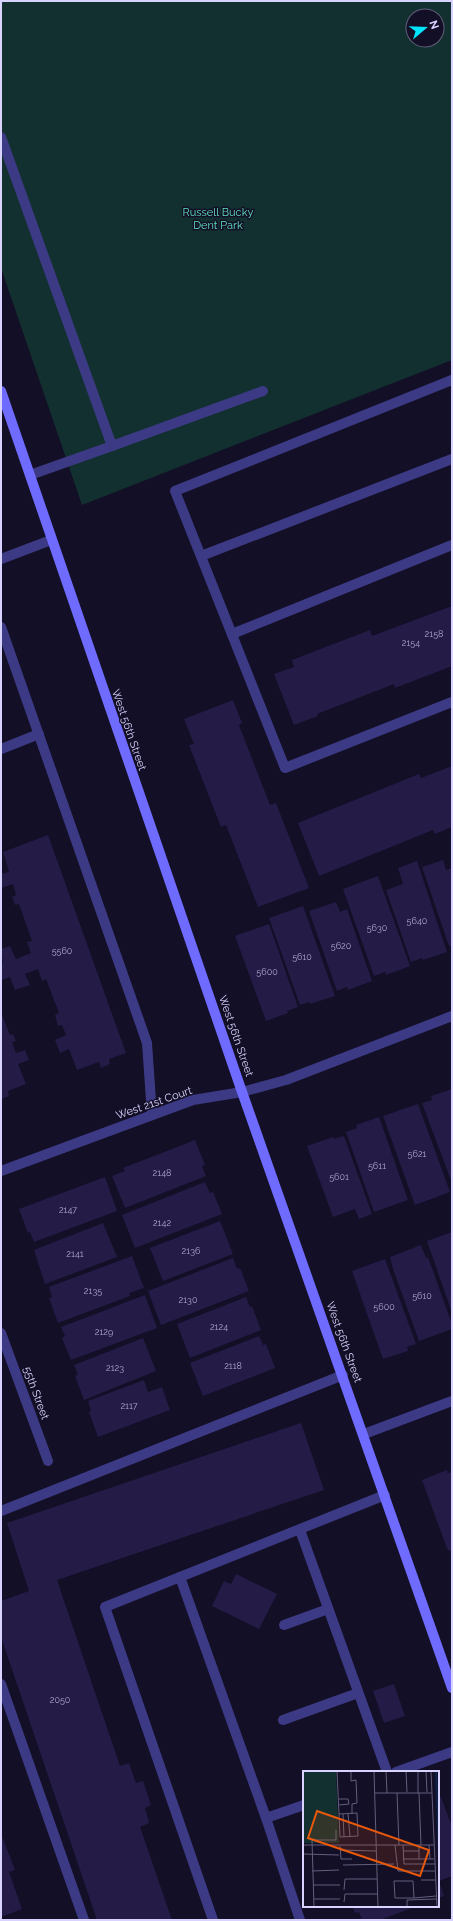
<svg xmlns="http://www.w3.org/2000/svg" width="453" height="1921" font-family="Raleway,sans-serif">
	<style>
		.green { fill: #12302f; fill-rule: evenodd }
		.building { fill: #241b47 }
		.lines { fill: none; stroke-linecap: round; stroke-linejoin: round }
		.lane { stroke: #3d3a85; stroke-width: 10 }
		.street { stroke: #3d3a85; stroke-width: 10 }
		.secondary { stroke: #6f6bff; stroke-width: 10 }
		.labels { text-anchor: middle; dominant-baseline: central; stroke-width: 3; stroke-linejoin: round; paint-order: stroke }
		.number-label { font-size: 9px; fill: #aca6d1 }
		.park-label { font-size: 11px; fill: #5fe0c0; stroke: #130f26 }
		.street-label { font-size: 11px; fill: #d9d4ff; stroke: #130f26 }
		.inset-river { fill: none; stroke: #0c2248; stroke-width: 2 }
		.inset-road { fill: none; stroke: #625e7d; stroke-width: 1 }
		.view { fill: #e8590c; fill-opacity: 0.15; stroke: #e8590c; stroke-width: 2 }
		.inset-edge { fill: none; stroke: #d9d4ff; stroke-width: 2 }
	</style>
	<rect width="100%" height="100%" fill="#130f26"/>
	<path class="green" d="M1,1H452V360L82,505L1,268ZM413,16H437V40H413Z"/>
	<g class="building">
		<path d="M452,606V666L395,688L394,684L317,714L318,716L294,725L274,674L294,667L292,660L370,630L372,636Z"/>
		<path d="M233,700L242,723L239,725L270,805L276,803L309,888L258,907L226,825L221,827L189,745L194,744L184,719Z"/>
		<path d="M452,766V827L435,834L433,830L319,876L298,823L419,774L421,778Z"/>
		<path d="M48,835L126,1053L109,1059L110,1064L101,1068L99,1062L77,1070L69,1049L60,1053L55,1040L66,1035L62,1025L58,1026L55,1015L59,1013L46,979L42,981L38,969L25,974L30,985L15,990L10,977L1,980V964L3,963L1,949L10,946L16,959L31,953L27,942L32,941L19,904L15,905L12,897L16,895L13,884L1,888V874L9,872L3,852Z"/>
		<path d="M443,860L446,870L452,868V945L449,946L422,867Z"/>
		<path d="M417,861L447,952L423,960L422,958L411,962L386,890L403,884L398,868Z"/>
		<path d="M378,876L410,966L386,975L385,972L374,976L343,889Z"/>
		<path d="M336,902L340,912L347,909L372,981L348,990L347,987L337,991L309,911Z"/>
		<path d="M303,906L335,996L310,1004L309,1002L300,1005L269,918Z"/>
		<path d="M269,924L298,1007L287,1011L288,1013L266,1021L235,936Z"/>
		<path d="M1,1012L10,1035L13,1034L16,1041L12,1042L16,1053L25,1050L29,1060L18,1064L26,1084L8,1091L9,1096L1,1099Z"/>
		<path d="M452,1089V1183L422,1103L432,1100L431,1096Z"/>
		<path d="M418,1104L450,1192L415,1205L383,1116Z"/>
		<path d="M379,1117L408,1200L374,1212L346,1132L357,1128L356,1125Z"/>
		<path d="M344,1136L372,1214L359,1219L355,1209L333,1217L307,1146L333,1137L334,1139Z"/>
		<path d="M195,1140L205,1165L202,1166L206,1176L125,1208L112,1176L125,1171L123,1168Z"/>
		<path d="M105,1177L117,1211L34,1242L30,1232L28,1233L19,1209Z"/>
		<path d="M205,1182L210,1193L213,1192L222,1214L135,1248L122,1215Z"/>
		<path d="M220,1221L233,1254L163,1281L150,1248Z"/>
		<path d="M103,1223L117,1257L45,1284L34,1250Z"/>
		<path d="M452,1232V1313L427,1241Z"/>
		<path d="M421,1245L426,1258L428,1257L452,1324V1329L419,1341L393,1269L390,1257Z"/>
		<path d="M132,1256L144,1288L129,1293L130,1296L58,1323L49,1298L52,1297L49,1287Z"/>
		<path d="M233,1258L237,1269L240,1268L249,1291L161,1325L148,1291Z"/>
		<path d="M385,1259L416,1344L407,1347L408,1351L383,1359L352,1271Z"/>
		<path d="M145,1295L157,1328L71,1360L62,1338L65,1336L61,1327Z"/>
		<path d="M246,1297L250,1307L252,1306L261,1330L190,1358L177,1324Z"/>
		<path d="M259,1336L263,1345L266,1344L275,1368L203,1396L190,1363Z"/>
		<path d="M143,1338L156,1371L84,1400L75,1376L78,1374L74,1365Z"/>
		<path d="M144,1380L148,1392L162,1387L170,1410L98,1437L89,1412L91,1411L88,1401Z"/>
		<path d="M301,1423L324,1490L57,1580L120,1766L129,1763L136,1783L143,1781L151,1805L145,1808L149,1823L140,1827L172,1920H97L1,1637V1601L29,1591L7,1523Z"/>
		<path d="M447,1470L448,1473L452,1472V1550L448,1551L422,1480Z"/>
		<path d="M236,1574L277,1594L259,1629L212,1606L224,1581L231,1584Z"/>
		<path d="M394,1684L405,1716L384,1723L373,1691Z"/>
		<path d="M441,1797L452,1827V1876L439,1881L444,1896L438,1898V1798Z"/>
		<path d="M1,1834L15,1870L9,1872L22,1909L1,1917Z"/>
		<path d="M352,1906H417L380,1920H362L359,1912L355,1913Z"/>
	</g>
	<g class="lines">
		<g class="lane">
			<path d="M1,137L112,446L263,391"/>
			<path d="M452,380L175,491L285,768L452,702"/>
			<path d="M30,475L112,446"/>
			<path d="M201,556L452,459"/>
			<path d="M1,559L51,540"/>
			<path d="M1,627L147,1043L152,1115"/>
			<path d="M232,634L452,545"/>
			<path d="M1,749L39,734"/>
			<path d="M1,1511L343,1375"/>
			<path d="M300,1530L387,1772"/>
			<path d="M180,1577L266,1818"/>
			<path d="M284,1625L328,1609"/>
			<path d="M1,1684L84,1920"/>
			<path d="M283,1720L358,1693"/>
			<path d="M396,1772L452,1752"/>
			<path d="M213,1920L105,1607L385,1495"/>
			<path d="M300,1920L266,1818L304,1805"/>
		</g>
		<g class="street">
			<path d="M1,1171L193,1100L242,1092L286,1080L452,1016"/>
			<path d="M1,1333L48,1461"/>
			<path d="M364,1434L452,1401"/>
		</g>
		<path class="secondary" d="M1,391C81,624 160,857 241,1089C311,1289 383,1488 452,1688"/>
	</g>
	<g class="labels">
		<g class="number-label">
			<text x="434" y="634">2158</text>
			<text x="411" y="643">2154</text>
			<text x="417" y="921">5640</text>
			<text x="377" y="928">5630</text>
			<text x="341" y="946">5620</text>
			<text x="62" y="951">5560</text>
			<text x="302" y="957">5610</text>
			<text x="267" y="972">5600</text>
			<text x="417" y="1154">5621</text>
			<text x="377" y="1166">5611</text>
			<text x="162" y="1173">2148</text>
			<text x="339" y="1177">5601</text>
			<text x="68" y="1210">2147</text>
			<text x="162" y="1223">2142</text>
			<text x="191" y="1251">2136</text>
			<text x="75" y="1254">2141</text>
			<text x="93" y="1291">2135</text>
			<text x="422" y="1296">5610</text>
			<text x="188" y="1300">2130</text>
			<text x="384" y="1307">5600</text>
			<text x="219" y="1327">2124</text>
			<text x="104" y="1332">2129</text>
			<text x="233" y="1366">2118</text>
			<text x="115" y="1368">2123</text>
			<text x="129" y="1406">2117</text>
			<text x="60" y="1700">2050</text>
		</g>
		<g class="park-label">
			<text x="218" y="212">Russell Bucky<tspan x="218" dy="13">Dent Park</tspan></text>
		</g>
		<g class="street-label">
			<text transform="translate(129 730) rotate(71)">West 56th Street</text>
			<text transform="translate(236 1036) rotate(71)">West 56th Street</text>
			<text transform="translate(154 1103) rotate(-19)">West 21st Court</text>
			<text transform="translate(344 1342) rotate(70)">West 56th Street</text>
			<text transform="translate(36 1393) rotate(70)">55th Street</text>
		</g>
	</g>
	<g transform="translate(303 1771)">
		<rect width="136" height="136" fill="#130f26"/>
		<path d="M0,0H33L36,72H0Z" fill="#12302f"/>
		<path class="inset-river" d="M133,0L136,89"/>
		<path class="inset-road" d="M34,0L36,43M48,0V10L53,9L54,32L49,33V43M71,0L75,136M83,0L84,22M103,0L104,21M115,0V22M123,0L124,21M128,0L134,136M72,22H129M94,22L96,74M116,22L118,74M36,28H45L46,33L36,34M54,42L55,65L37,66L36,43ZM40,43L41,66M45,43L47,66M0,74H131M92,74L95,100H132M100,74L101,93H132M116,74V88H131M126,74L127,88M37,75L38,88H49M38,79L73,80M100,80H116M0,83L36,84M100,88H116M40,94L91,93M9,100L36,99M118,109H133M10,114H37M41,119L42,108H74M111,127L110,110H91L92,127H111L133,125M11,128H37M41,131L42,123H75M11,136L9,69H33V59M104,136V129L133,128"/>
		<path class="view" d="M14,40L126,79L117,105L5,67Z"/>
		<rect width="136" height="136" class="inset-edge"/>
	</g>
	<rect width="453" height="1921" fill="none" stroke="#d9d4ff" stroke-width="4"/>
	<g transform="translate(425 28) rotate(71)"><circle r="19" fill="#130f26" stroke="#625e7d"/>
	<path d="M0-3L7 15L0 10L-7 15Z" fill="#00e5ff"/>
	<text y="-6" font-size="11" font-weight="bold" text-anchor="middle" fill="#d9d4ff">N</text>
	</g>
</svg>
